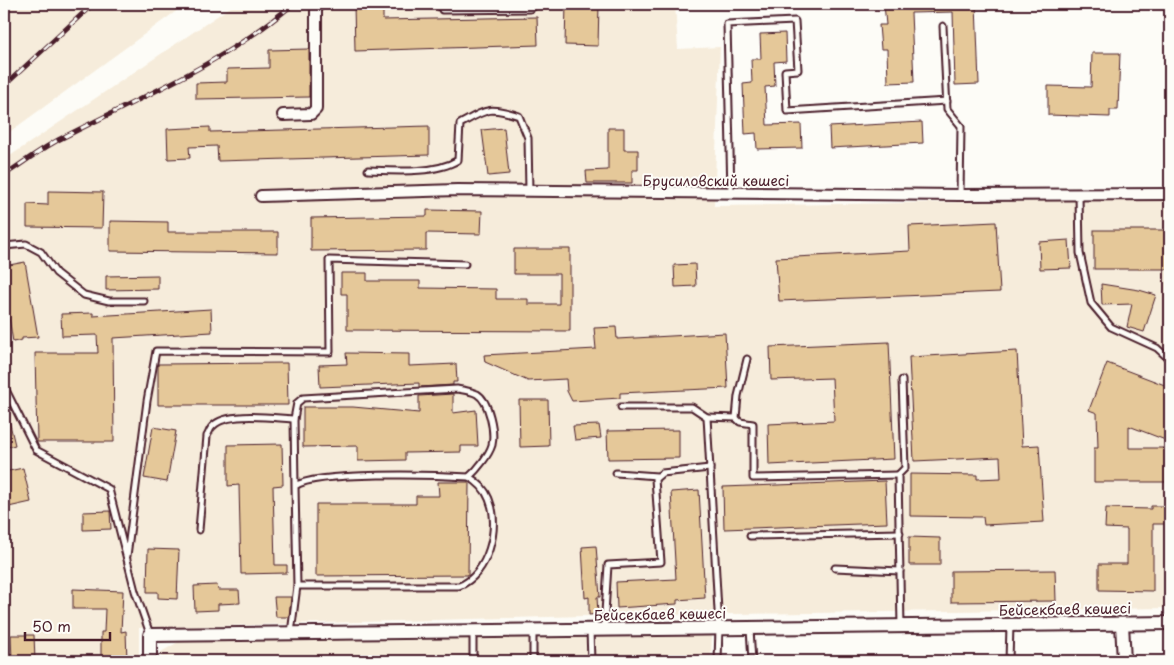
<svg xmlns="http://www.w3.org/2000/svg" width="1174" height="665" font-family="'Playpen Sans',sans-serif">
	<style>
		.built { fill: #f6ecdb }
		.building { fill: #e5c899; stroke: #4a1f2b }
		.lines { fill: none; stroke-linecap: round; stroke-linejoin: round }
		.service-casing { stroke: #4a1f2b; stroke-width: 9 }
		.minor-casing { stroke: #4a1f2b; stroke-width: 14 }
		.tertiary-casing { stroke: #4a1f2b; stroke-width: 16 }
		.service { stroke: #fdfcf7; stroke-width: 5 }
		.minor { stroke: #fdfcf7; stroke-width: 10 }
		.tertiary { stroke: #fdfcf7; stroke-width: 12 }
		.rail-casing { stroke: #4a1f2b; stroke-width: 5 }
		.rail { stroke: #fdfcf7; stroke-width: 3; stroke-dasharray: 9; stroke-linecap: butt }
		.labels { text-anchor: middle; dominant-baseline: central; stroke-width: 4; stroke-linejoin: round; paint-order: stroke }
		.street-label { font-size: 14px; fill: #4a1f2b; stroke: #fdfcf7 }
	</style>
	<rect width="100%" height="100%" fill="#fdfcf7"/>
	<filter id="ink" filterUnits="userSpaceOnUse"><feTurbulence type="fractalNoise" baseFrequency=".02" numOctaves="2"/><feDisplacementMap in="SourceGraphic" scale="10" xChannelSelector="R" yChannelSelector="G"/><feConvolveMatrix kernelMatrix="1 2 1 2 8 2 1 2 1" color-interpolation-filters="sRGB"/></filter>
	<g filter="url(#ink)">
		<g class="built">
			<path d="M4,4H186L4,136Z"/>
			<path d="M235,4H675L678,49L720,47L714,206L1170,199V608L585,616L139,628V661H4V160Z"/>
			<path d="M712,630L711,661H161V652L187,637Z"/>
		</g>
		<g class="building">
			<path d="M354,4H383V20L537,17L538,45L355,51Z"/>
			<path d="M566,4H599L598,46L565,45Z"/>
			<path d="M884,4H976L979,84L955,85L953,12L911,13L914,82L888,83L887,49H881L879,25H886Z"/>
			<path d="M785,33L786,61L774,62L775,86L765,87L767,125L801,124L802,148L757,149L756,133L745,134L743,84L752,83L751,59H761L760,34Z"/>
			<path d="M309,49V97L196,99V83L227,82V69L269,68V50Z"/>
			<path d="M1092,53H1120L1118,110H1110V117L1048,115V86L1091,87Z"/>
			<path d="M922,122L923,143L830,148L829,127Z"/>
			<path d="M429,126V155L218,161L217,146L189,147L190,158L168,159L167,129L210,127V132Z"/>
			<path d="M504,128L509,174L488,176L482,130Z"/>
			<path d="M608,128H624V150H638V170H632V183H587L586,171L608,170Z"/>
			<path d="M48,191L103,192L102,228L27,227V204L48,205Z"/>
			<path d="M427,210L482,211L481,234L426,233V250L311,251V218L427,216Z"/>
			<path d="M110,221L168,222V232H278V253L110,251Z"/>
			<path d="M996,222L1000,292L779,301L776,258L910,251L909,226Z"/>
			<rect x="1094" y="230" width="76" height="39"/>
			<path d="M1069,240L1071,268L1040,269L1039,242Z"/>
			<path d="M514,249H570V331L347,330V294H341V273H367V281H420V288L496,289V299H528V304H559V274H514Z"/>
			<path d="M25,262L38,337L22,338V340L13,342L4,287V266Z"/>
			<path d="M695,264L696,286L675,287L674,265Z"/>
			<path d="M158,275V289L106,290V276Z"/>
			<path d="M1101,284L1139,290L1156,295L1144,332L1127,327L1132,304L1102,305Z"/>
			<path d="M211,309L212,332L113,338L114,442H37L35,353H98L97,335L62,336L61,314L93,313V316Z"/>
			<path d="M616,327L617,339L725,333L728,388L620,393V398L572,401L567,391L566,379L528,381L485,362L484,355L596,349L594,328Z"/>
			<path d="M889,342L894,459L769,465L768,424L834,421L832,378L771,380L770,347Z"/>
			<path d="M1017,351L1022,446L1039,445L1044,522L984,525L983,517L910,516V474L977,475V479L1001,478L1000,457L914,461L909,357Z"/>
			<path d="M346,353L409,354V366L456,364L457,382H453V385L419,387V383L320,387L319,365L347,364Z"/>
			<path d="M287,363L288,405H158V364Z"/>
			<path d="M1107,363L1170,387L1168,441L1129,426V448H1170V482H1094V448H1098L1097,413L1089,410Z"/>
			<path d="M453,394V413L476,410L478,446H461V452L405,453V460L358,461V446L303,447V407H353L419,413V396Z"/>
			<path d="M519,400H548L549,446L520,447Z"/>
			<path d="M7,412L15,445L4,448V413Z"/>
			<path d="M599,425L601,438L575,440L573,426Z"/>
			<path d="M153,427L176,431L167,482L144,478Z"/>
			<path d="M679,430V458L608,459L607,431Z"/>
			<path d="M282,444L283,485L273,486L275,565H287V573L241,574L239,485L228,486V445Z"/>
			<path d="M23,468L31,502L4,508V472Z"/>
			<path d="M885,481L887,523L724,529L723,487Z"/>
			<path d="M438,482H469L468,575L316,576V504H416V496H439Z"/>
			<path d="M699,490L705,598L677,600V604L617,608L616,582L676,579L671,492Z"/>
			<path d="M1151,506H1170V524H1153V591L1099,590V564H1127V529L1105,528L1106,508L1151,509Z"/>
			<path d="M110,511L111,529L83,530V512Z"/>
			<path d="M909,537L940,538V565H909Z"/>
			<path d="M596,546L600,597H597L598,614L589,615V597L585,598L582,547Z"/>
			<path d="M148,549L179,550L177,599L158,598V592H147Z"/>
			<path d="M1055,570L1056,601L951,602V571Z"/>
			<path d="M217,585L218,590H239L240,603L218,604V610L195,611L194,586Z"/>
			<path d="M73,589L123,591L121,632L126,631L127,661H101V632H104L105,609H73Z"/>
			<path d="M274,597H291L289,617H276Z"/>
			<path d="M11,635H34L35,661H12Z"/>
		</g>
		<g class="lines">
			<defs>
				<g id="service">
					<path d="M442,10L530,9L537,4"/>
					<path d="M943,26L947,109L961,126L960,195"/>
					<path d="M368,170C395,171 436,174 458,160L460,124C487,109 489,106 519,116L528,138L529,191"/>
					<path d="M731,193L727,24L795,21L798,70L785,71L787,111L947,101"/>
					<path d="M1079,195L1080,253L1091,303L1111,327L1157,348L1170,360"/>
					<path d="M4,246L26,244L41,252L56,273L84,295L109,301H144"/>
					<path d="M747,359L738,396L736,418L740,422L753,424V478L898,475"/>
					<path d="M4,386L36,450L109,489L135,591L150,634"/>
					<path d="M621,407H692L707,417L719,628L718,661"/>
					<path d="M707,417L736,418"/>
					<path d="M616,473L657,476"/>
					<path d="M199,530L207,436C209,433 210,428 213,426C226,411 275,418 294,419"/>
					<path d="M750,536L900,533"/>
					<path d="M127,556L147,401L156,351L330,352L329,260L465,264"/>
					<path d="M835,568L900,571"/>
					<path d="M297,586H459C488,575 501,527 489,499C485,489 478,482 469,477"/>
					<path d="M901,626L898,475L905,468L902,380"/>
					<path d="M604,629L608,565L661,562L655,479L662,473L710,468"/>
					<path d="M750,629L752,661"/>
					<path d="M590,630L591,661"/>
					<path d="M473,632V661"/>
					<path d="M291,633L297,586L295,486C317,471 438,475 469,477C477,470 489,455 492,445C495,431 489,401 477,394C471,391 463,390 457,389L303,398L297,403L294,419L295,486"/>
					<path d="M533,661V631"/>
					<path d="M1009,661L1010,625"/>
				</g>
				<g id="minor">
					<path d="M283,115L311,114L316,109V4"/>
					<path d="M261,196L457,190L960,195L1170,194"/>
				</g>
				<g id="tertiary">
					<path d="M1122,624L1124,661"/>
					<path d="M150,661V635L1170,623"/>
				</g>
			</defs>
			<use href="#service" class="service-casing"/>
			<use href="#minor" class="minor-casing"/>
			<use href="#tertiary" class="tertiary-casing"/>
			<use href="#service" class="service"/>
			<use href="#minor" class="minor"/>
			<use href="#tertiary" class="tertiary"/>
			<defs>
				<g id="rail">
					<path d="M4,86L93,4"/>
					<path d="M4,175C23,163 42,148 62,138C141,97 224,63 293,4"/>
				</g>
			</defs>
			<use href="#rail" class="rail-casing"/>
			<use href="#rail" class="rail"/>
		</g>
	</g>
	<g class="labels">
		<g class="street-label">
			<text x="716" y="180">Брусиловский көшесі</text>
			<text transform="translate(1065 609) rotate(-1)">Бейсекбаев көшесі</text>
			<text transform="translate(660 614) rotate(-1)">Бейсекбаев көшесі</text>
		</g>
	</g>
	<rect width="1174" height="665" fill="none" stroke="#fdfcf7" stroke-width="20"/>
	<rect x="10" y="10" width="1154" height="645" fill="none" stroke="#4a1f2b" stroke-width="2" filter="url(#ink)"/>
	<path d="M25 632v8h85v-8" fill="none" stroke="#4a1f2b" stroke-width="2.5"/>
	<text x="32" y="632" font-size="15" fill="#4a1f2b" stroke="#fdfcf7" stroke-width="4" paint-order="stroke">50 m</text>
</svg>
